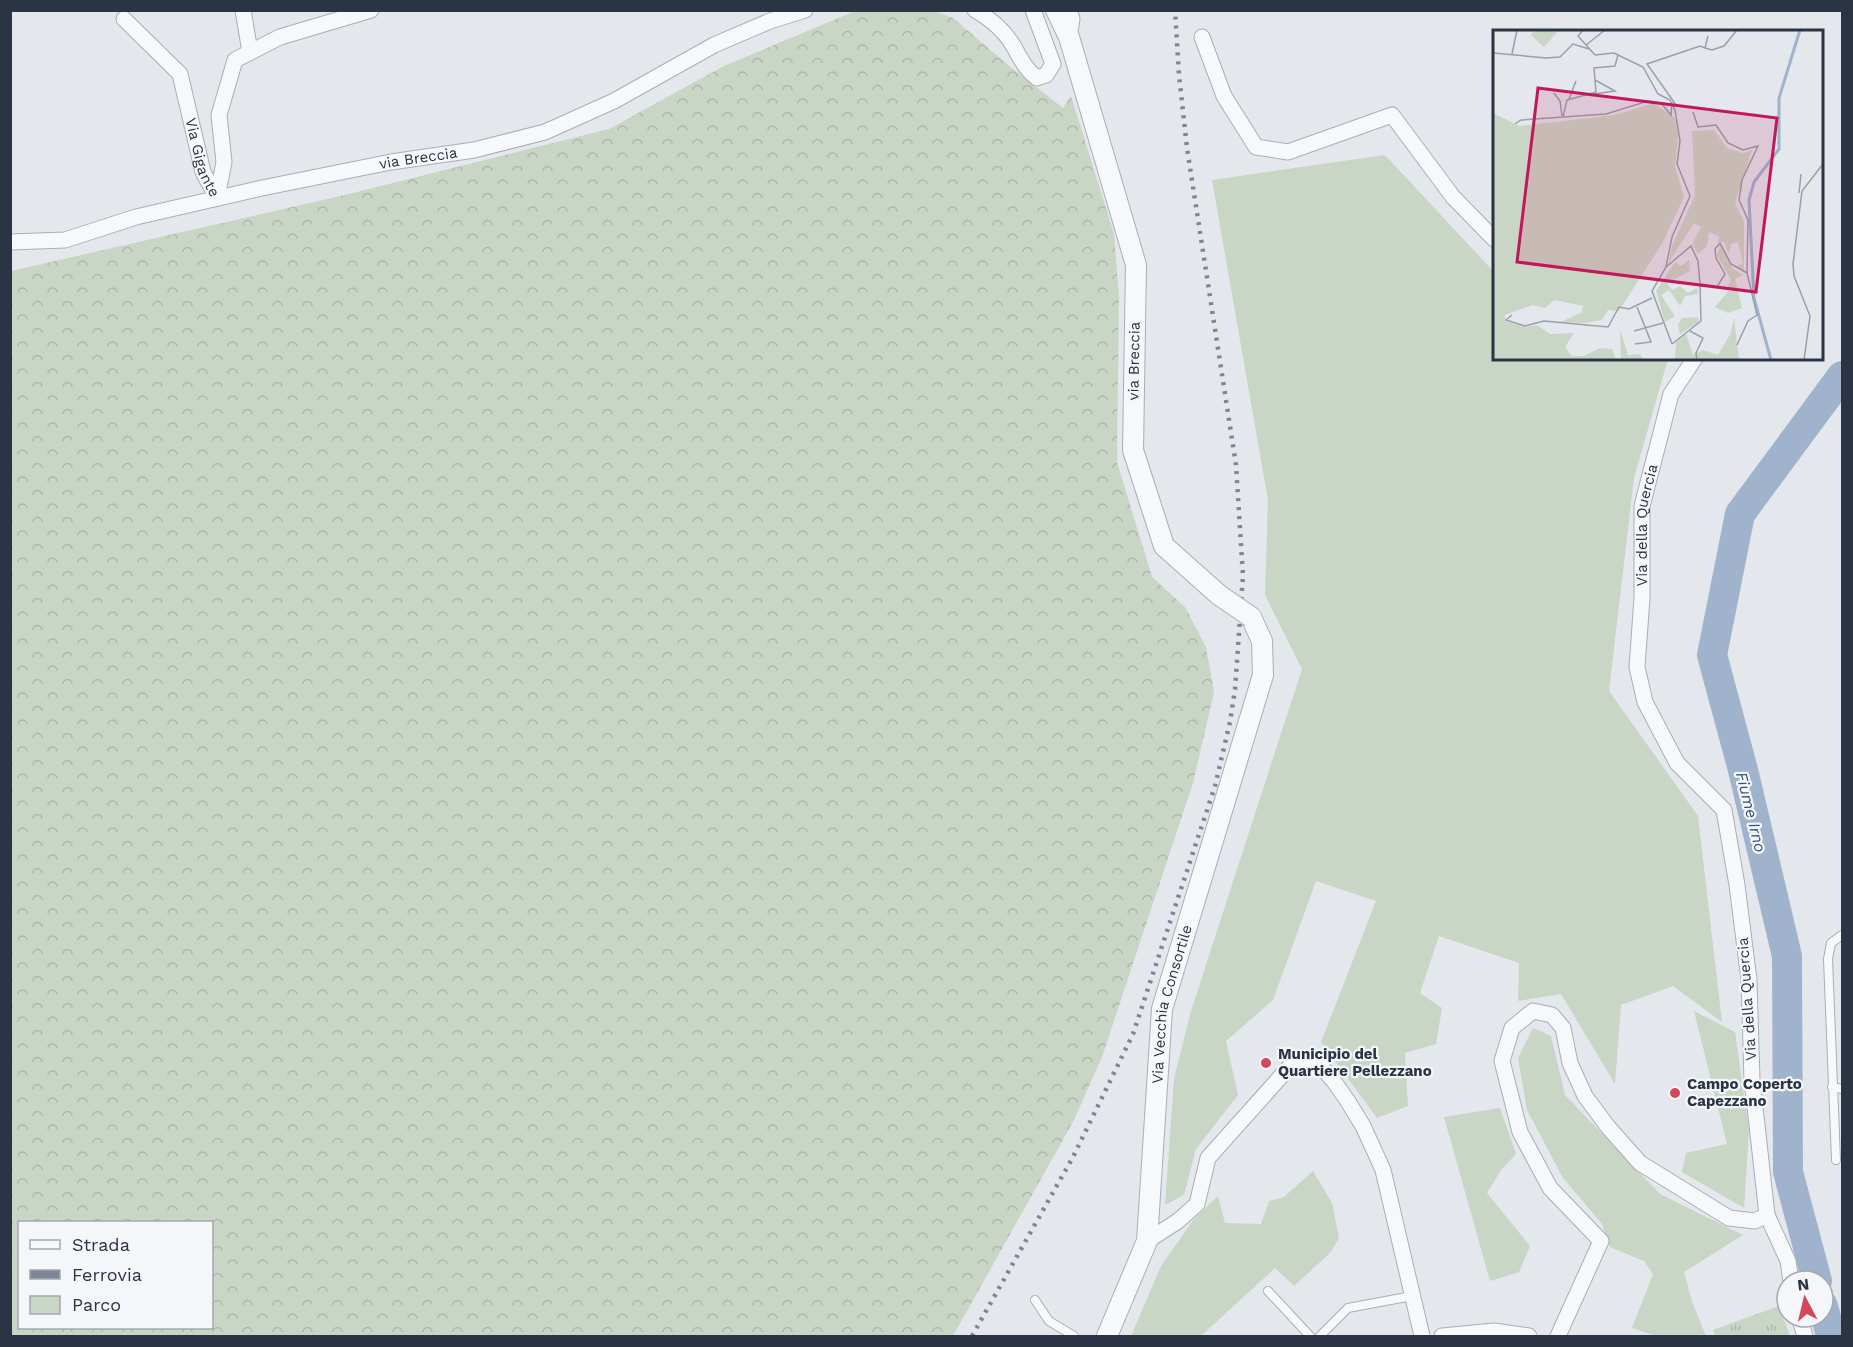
<svg xmlns="http://www.w3.org/2000/svg" width="1853" height="1347" font-family="'Work Sans',sans-serif">
	<style>
		.grass { fill: url(#grass-tufts) }
		.forest { fill: url(#forest-crowns); fill-rule: evenodd }
		.park { fill: #c9d6c5 }
		.lines { fill: none; stroke-linecap: round; stroke-linejoin: round }
		.river { stroke: #9fb4cc; stroke-width: 30 }
		.service-casing { stroke: #a9aeb7; stroke-width: 10 }
		.minor-casing { stroke: #a9aeb7; stroke-width: 17 }
		.tertiary-casing { stroke: #a9aeb7; stroke-width: 22 }
		.service { stroke: #f7f8fa; stroke-width: 8 }
		.minor { stroke: #f7f8fa; stroke-width: 15 }
		.tertiary { stroke: #f7f8fa; stroke-width: 20 }
		.rail { stroke: #7d8696; stroke-width: 4.5; stroke-dasharray: 3 6; stroke-linecap: butt }
		.tertiary-bridge-casing { stroke: #a9aeb7; stroke-width: 22; stroke-linecap: butt }
		.tertiary-bridge { stroke: #f7f8fa; stroke-width: 20 }
		.poi-dot { fill: #d1495b; stroke: #f4f6f9; stroke-width: 2 }
		.labels { text-anchor: middle; dominant-baseline: central; stroke-width: 4.5; stroke-linejoin: round; paint-order: stroke }
		.street-label { font-size: 15px; fill: #2b3445; stroke: #f4f6f9 }
		.poi-label { font-size: 15px; font-weight: bold; fill: #2b3445; stroke: #f4f6f9; text-anchor: start }
		.water-label { font-size: 16px; font-style: italic; fill: #34527a; stroke: #f4f6f9 }
		.inset-river { fill: none; stroke: #9fb4cc; stroke-width: 3 }
		.inset-road { fill: none; stroke: #9a9fa9; stroke-width: 1.5 }
		.view { fill: #c2185b; fill-opacity: 0.15; stroke: #c2185b; stroke-width: 3 }
		.inset-edge { fill: none; stroke: #2b3445; stroke-width: 3 }
	</style>
	<defs>
		<pattern id="grass-tufts" width="24" height="20" patternUnits="userSpaceOnUse" patternTransform="scale(1.5)"><rect width="24" height="20" fill="#c9d6c5"/><path d="M3 7l-1-3M5 7V3M7 7l1-3M15 17l-1-3M17 17v-4M19 17l1-3" fill="none" stroke="#adb8ab"/></pattern>
		<pattern id="forest-crowns" width="20" height="18" patternUnits="userSpaceOnUse" patternTransform="scale(1.5)"><rect width="20" height="18" fill="#c9d6c5"/><path d="M2 6a3 3 0 1 1 6 0M12 15a3 3 0 1 1 6 0" fill="none" stroke="#adb8ab"/></pattern>
	</defs>
	<rect width="100%" height="100%" fill="#e4e7ec"/>
	<path class="grass" d="M1779,1306L1790,1336H1715L1713,1330Z"/>
	<path class="forest" d="M855,11H934L953,18L1008,65L1063,108L1071,96L1114,234L1119,297L1117,462L1152,577L1185,607L1206,647L1214,692L1193,783L1102,1057L1074,1120L953,1336H11V271L345,195L609,129L724,66ZM20,1222H212V1328H20Z"/>
	<g class="park">
		<path d="M1385,155L1494,272V358L1668,359L1634,478L1609,691L1698,816L1722,1022L1673,986L1621,1005L1615,1084L1561,994L1518,1001L1519,963L1439,936L1420,993L1442,1008L1436,1044L1405,1053L1408,1106L1377,1118L1321,1042L1376,901L1316,881L1273,1000L1226,1041L1238,1095L1196,1149L1184,1195L1165,1205L1174,1079L1191,1011L1302,669L1265,595L1268,500L1212,180Z"/>
		<path d="M1694,1011L1735,1032L1749,1131L1744,1208L1682,1172L1686,1153L1727,1144Z"/>
		<path d="M1533,1028L1551,1036L1565,1095L1660,1194L1743,1235L1684,1272L1692,1302L1706,1336H1656L1632,1328L1653,1274L1644,1261L1610,1247L1602,1224L1563,1178L1527,1110L1518,1058Z"/>
		<path d="M1500,1108L1516,1154L1501,1170L1487,1193L1530,1246L1519,1272L1490,1281L1444,1117Z"/>
		<path d="M1313,1171L1332,1203L1339,1238L1330,1253L1294,1286L1275,1268L1201,1336H1131L1161,1266L1194,1219L1218,1196L1225,1223L1261,1224L1269,1201L1284,1197Z"/>
	</g>
	<g class="lines">
		<g class="river">
			<path d="M1817,1281L1788,1172L1787,956L1743,770L1712,655L1740,514L1842,376"/>
			<path d="M1823,1306L1831,1336"/>
		</g>
		<defs>
			<g id="service">
				<path d="M1832,1087L1842,1089"/>
				<path d="M1836,1160L1828,959L1831,943L1842,935"/>
				<path d="M1268,1291L1310,1336"/>
				<path d="M1035,1300L1049,1321L1074,1336"/>
				<path d="M1320,1336L1348,1308L1412,1296"/>
			</g>
			<g id="minor">
				<path d="M243,10L250,52"/>
				<path d="M975,10C991,19 1005,31 1014,47C1021,59 1025,69 1037,78L1046,75L1053,64L1033,10"/>
				<path id="s1" d="M124,19L180,74L203,172L217,198"/>
				<path d="M1069,37L1072,19L1069,10"/>
				<path d="M1202,37L1224,96L1256,147L1288,152L1392,115L1453,197L1494,239"/>
				<path d="M217,198L224,162L219,115L235,60L280,37L371,10"/>
				<path id="s2" d="M10,242L65,240L136,217L262,188L391,162L474,150L545,132L614,101L714,45L770,21L805,10"/>
				<path d="M1767,1215L1788,1261L1791,1281"/>
				<path d="M1147,1241L1178,1221L1197,1204L1208,1158L1292,1064L1317,1062L1333,1080L1347,1100L1363,1126L1383,1170L1422,1336"/>
				<path d="M1799,1317L1805,1336"/>
				<path d="M1442,1336L1494,1331L1529,1336"/>
				<path id="s3" d="M1558,1336L1601,1241L1550,1188L1520,1132L1502,1061L1512,1028L1533,1011L1552,1015L1563,1028L1570,1063L1585,1096L1608,1127L1640,1163L1729,1218L1755,1221L1767,1215L1752,1080L1749,980L1737,885L1724,810L1677,763L1645,702L1637,667L1642,598V506L1671,394L1695,358"/>
			</g>
			<g id="tertiary">
				<path d="M1056,10L1069,37L1136,265L1133,450L1164,546L1219,595"/>
				<path id="s4" d="M1107,1336L1147,1241L1162,1009L1263,675L1262,641L1251,617"/>
			</g>
		</defs>
		<use href="#service" class="service-casing"/>
		<use href="#minor" class="minor-casing"/>
		<use href="#tertiary" class="tertiary-casing"/>
		<use href="#service" class="service"/>
		<use href="#minor" class="minor"/>
		<use href="#tertiary" class="tertiary"/>
		<path class="rail" d="M972,1336L1073,1157L1133,1034L1215,786L1230,722L1235,689L1243,576L1236,465L1187,148L1179,75L1175,10"/>
		<defs>
			<path id="tertiary-bridge" d="M1219,595L1251,617"/>
		</defs>
		<use href="#tertiary-bridge" class="tertiary-bridge-casing"/>
		<use href="#tertiary-bridge" class="tertiary-bridge"/>
	</g>
	<g class="poi-dot">
		<circle cx="1266" cy="1063" r="6"/>
		<circle cx="1675" cy="1093" r="6"/>
	</g>
	<g class="labels">
		<g class="street-label">
			<text stroke="none"><textPath href="#s1" startOffset="165">Via Gigante</textPath></text>
			<text stroke="none"><textPath href="#s2" startOffset="418">via Breccia</textPath></text>
			<text transform="translate(1134 361) rotate(-89)">via Breccia</text>
			<text stroke="none"><textPath href="#s3" startOffset="1437">Via della Quercia</textPath></text>
			<text transform="translate(1747 999) rotate(-94)">Via della Quercia</text>
			<text stroke="none"><textPath href="#s4" startOffset="342">Via Vecchia Consortile</textPath></text>
		</g>
		<g class="poi-label">
			<text x="1278" y="1054">Municipio del<tspan x="1278" dy="17">Quartiere Pellezzano</tspan></text>
			<text x="1687" y="1084">Campo Coperto<tspan x="1687" dy="17">Capezzano</tspan></text>
		</g>
		<g class="water-label">
			<text transform="translate(1751 812) rotate(76)">Fiume Irno</text>
		</g>
	</g>
	<g transform="translate(1493 30)">
		<rect width="330" height="330" fill="#e4e7ec"/>
		<path d="M161,73L182,88L185,106L182,136L191,167L170,212L126,281L115,280L109,290L92,293L68,292L89,282L90,276L61,270L52,278L40,275L12,285V291L33,297L44,295L57,304L81,303L72,317L79,326H91L107,318L119,319L123,330H0V83L26,96L122,85Z" fill="#c9d6c5"/>
		<path d="M42,0H66L51,17L38,5ZM221,100L234,118L250,123L259,120L242,173L251,191V242L244,236L250,233L245,212L238,214L236,224L231,212H225L226,207L216,202L214,216L205,224L199,214L208,197L201,193L176,232L179,216L202,165L199,101ZM227,215L240,239L250,245L242,249L249,278L235,283L222,277L238,258L235,256L238,249L224,226ZM196,230L197,241L174,253L179,260L187,256L195,263L204,258L205,264L192,266L187,276L176,260L168,265L182,286L172,292L163,261L180,235L183,232L188,236ZM205,287L206,292L187,304L185,295L189,288ZM241,288L246,330H182L183,312L193,304L200,325L210,320L225,325L238,303ZM127,300L135,325L147,324L150,330H128Z" fill="#c9d6c5"/>
		<path class="inset-river" d="M278,330L261,268L256,170L261,152L286,119V68L307,0"/>
		<path class="inset-road" d="M90,0L85,6L102,25L121,23L150,37L165,64L177,70L182,80L187,111L184,134L197,166L179,207L173,237L159,261L179,314M93,15L112,0M212,18L219,20L231,16L244,0M0,23L53,28L67,27L80,14L96,19M19,24L24,0M330,58V84M61,63L67,71L69,86M101,64L122,61L102,50M76,69L83,51M183,75L154,34L207,16L212,18L215,6M70,87L74,70L103,62L101,38L122,36L125,25M22,94L28,90L113,84L155,71L168,73L178,85L179,72M306,163L308,144M173,237L198,216L205,231L207,254L224,257L232,244L223,228L222,219L227,213L238,234L254,243L255,190L246,170L249,150L265,116L250,120L235,113L223,95L205,97L200,82M19,285L13,290L32,296L51,291L115,297L126,277L136,279L159,268M141,301L170,293M197,301L210,308L203,323L204,330M142,314L158,312L144,277M179,314L208,291L207,254M244,315L255,291L264,285L254,243M311,330L317,286L301,246L300,234L309,161L330,134"/>
		<path class="view" d="M45,58L284,88L263,262L24,232Z"/>
		<rect width="330" height="330" class="inset-edge"/>
	</g>
	<rect width="1853" height="1347" fill="none" stroke="#2b3445" stroke-width="24"/>
	<rect x="18" y="1221" width="195" height="108" fill="#f4f6f9" stroke="#a4a8b1" stroke-width="1.5"/>
	<rect x="30" y="1240" width="30" height="9" fill="#f7f8fa" stroke="#a4a8b1" stroke-width="1.5"/>
	<text x="72" y="1251" font-size="18" fill="#2b3445">Strada</text>
	<rect x="30" y="1270" width="30" height="9" fill="#7d8696" stroke="#a4a8b1" stroke-width="1.5"/>
	<text x="72" y="1281" font-size="18" fill="#2b3445">Ferrovia</text>
	<rect x="30" y="1296" width="30" height="18" fill="#c9d6c5" stroke="#a4a8b1" stroke-width="1.5"/>
	<text x="72" y="1311" font-size="18" fill="#2b3445">Parco</text>
	<g transform="translate(1805 1299) rotate(353)"><circle r="28" fill="#f4f6f9" stroke="#a4a8b1" stroke-width="1.5"/>
	<path d="M0-4.5L10 22L0 15L-10 22Z" fill="#d1495b"/>
	<text y="-9" font-size="16" font-weight="bold" text-anchor="middle" fill="#2b3445">N</text>
	</g>
</svg>
